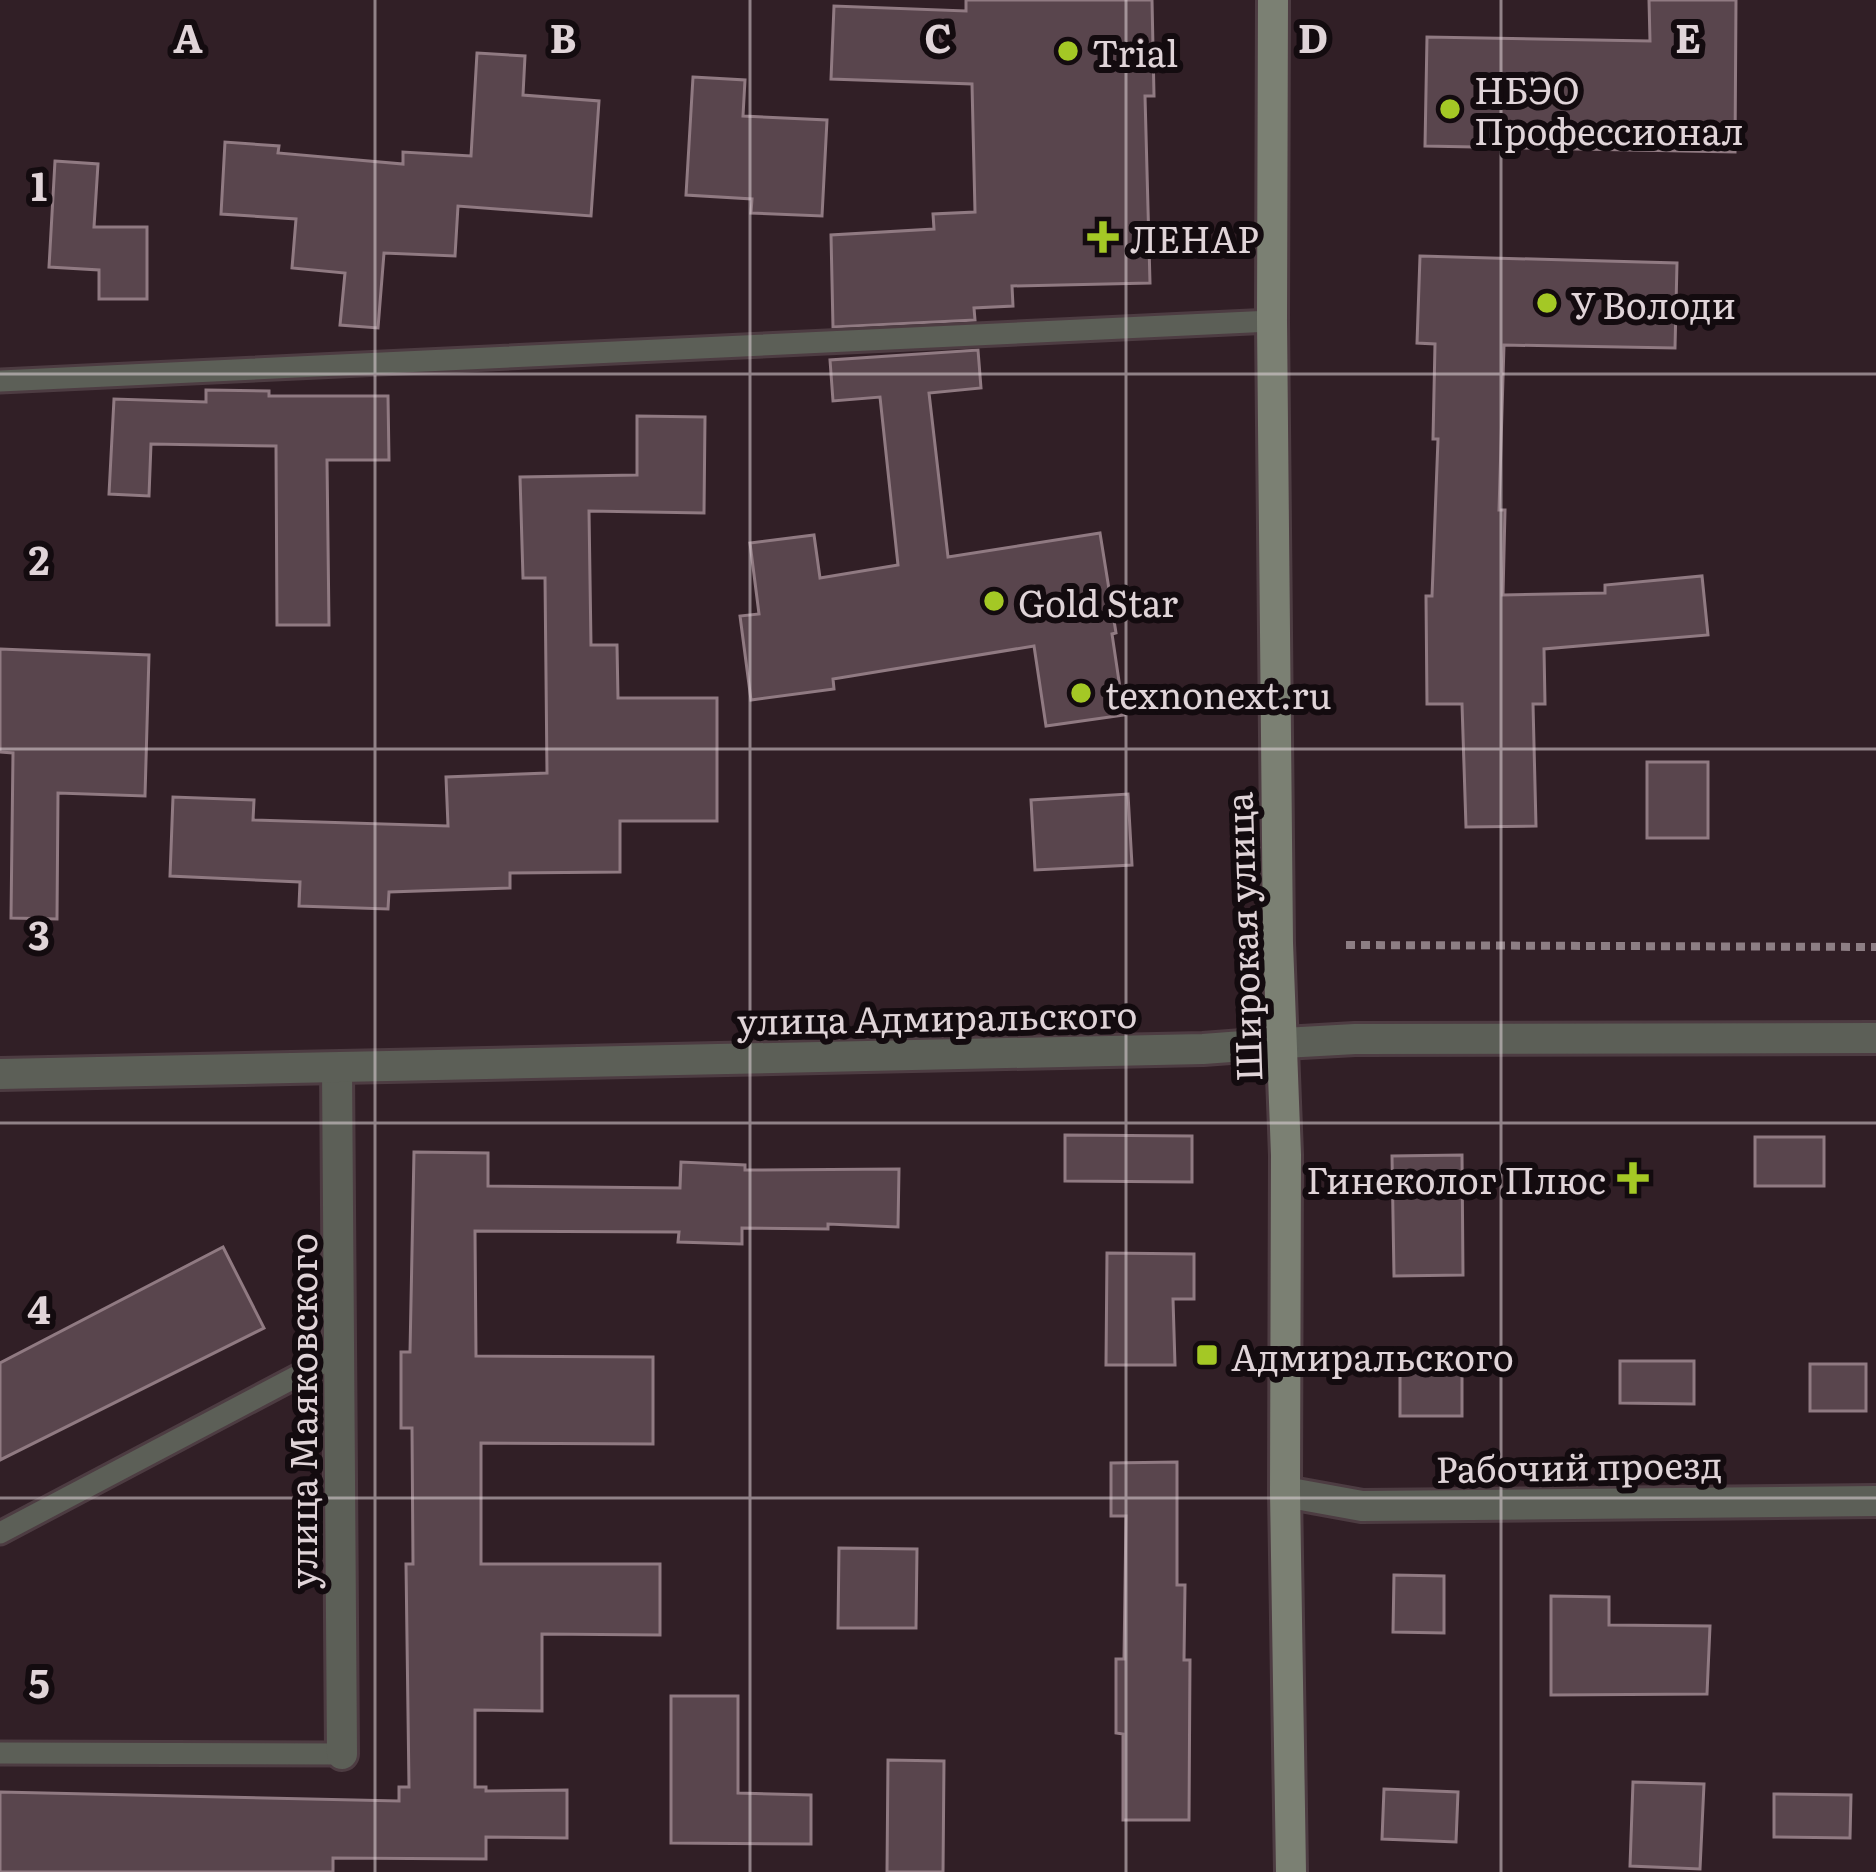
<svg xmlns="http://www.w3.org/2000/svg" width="1876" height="1872" font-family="Literata,serif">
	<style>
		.building { fill: #59454d; stroke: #907a82; stroke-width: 3 }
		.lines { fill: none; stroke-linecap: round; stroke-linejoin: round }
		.service-casing { stroke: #4d3c42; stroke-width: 27 }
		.minor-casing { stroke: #4d3c42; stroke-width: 36 }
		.tertiary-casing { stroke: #4d3c42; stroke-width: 36 }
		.secondary-casing { stroke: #4d3c42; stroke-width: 36 }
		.path { stroke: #8d7e84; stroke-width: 8; stroke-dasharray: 9 6; stroke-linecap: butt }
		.service { stroke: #5c5f57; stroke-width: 21 }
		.minor { stroke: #5c5f57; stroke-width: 30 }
		.tertiary { stroke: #5c5f57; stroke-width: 30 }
		.secondary { stroke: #7b8073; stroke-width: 30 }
		.grid { fill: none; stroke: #e0d4d8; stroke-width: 3; stroke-opacity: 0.55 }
		.poi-dot { fill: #a4c825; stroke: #130b0f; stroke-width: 4.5 }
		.labels { text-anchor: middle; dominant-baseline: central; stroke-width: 12; stroke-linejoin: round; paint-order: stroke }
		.poi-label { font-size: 36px; fill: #e0d4d8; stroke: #130b0f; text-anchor: start }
		.street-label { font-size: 36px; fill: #e0d4d8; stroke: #130b0f }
		.grid-label { font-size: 39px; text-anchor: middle; font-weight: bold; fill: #e0d4d8; stroke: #130b0f; stroke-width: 12; stroke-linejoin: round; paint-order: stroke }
	</style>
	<rect width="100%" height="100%" fill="#311f26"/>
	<g class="building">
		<path d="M966,0H1152L1154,96H1145L1150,283L1012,286L1013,306L974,308L975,320L833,327L831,235L934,229L933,214L975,212L972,84L831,79L834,6L966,11Z"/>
		<path d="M1649,0H1736L1735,152L1425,146L1427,37L1650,41Z"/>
		<path d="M477,53L525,56L523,95L599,101L591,216L458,206L455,256L384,253L378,328L340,325L345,273L292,268L296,219L221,214L225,142L279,146L278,153L403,164V152L471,156Z"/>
		<path d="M693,77L745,80L743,116L827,120L822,216L751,213L752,199L686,195Z"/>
		<path d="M55,161L98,164L94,227H147V299H99V270L49,267Z"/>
		<path d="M1420,256L1677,263L1675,348L1504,345L1499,510H1505L1503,595L1605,593V585L1702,576L1708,635L1544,649L1545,704H1533L1536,826L1466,827L1462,704H1427L1426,596H1432L1438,439H1433L1435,344L1417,343Z"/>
		<path d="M978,350L981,388L929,393L948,557L1100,533L1116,633L1112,634L1124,715L1046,726L1034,646L833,679L834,689L751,700L740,616L759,614L750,543L814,535L820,578L898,565L880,397L833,401L830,360Z"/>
		<path d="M206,390L269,391V396H388L389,460H327L329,625H277L276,446L151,444L149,496L109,494L114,399L206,402Z"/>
		<path d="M637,416L705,417L704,513L589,511L591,645H617L618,698H717V821H620V872L510,873V888L389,892L388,909L299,906L300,882L170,876L173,797L254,800L253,820L448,826L446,777L547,773L545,578H523L520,477L637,475Z"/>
		<path d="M0,649L149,655L145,796L58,793L57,919L11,918L13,753L0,752Z"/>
		<rect x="1647" y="762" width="61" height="76"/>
		<path d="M1128,794L1132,865L1035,870L1031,800Z"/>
		<path d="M1065,1135L1192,1136V1182L1065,1181Z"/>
		<rect x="1755" y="1137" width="69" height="49"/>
		<path d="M414,1152L488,1153V1186L680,1188L681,1162L745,1165V1170L899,1169L898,1227L828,1224V1229L742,1228V1244L678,1242L679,1232L475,1231L476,1356L653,1357V1444L481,1443V1564H660V1635L542,1634V1711L475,1710V1787H486V1791L567,1790V1838L486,1837V1859L333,1858V1872H0V1792L399,1801V1787H409L406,1564H413L412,1428H401V1352H410Z"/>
		<path d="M1462,1155L1463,1275L1394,1276L1392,1156Z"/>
		<path d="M223,1247L264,1328L0,1460V1363Z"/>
		<path d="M1107,1253L1194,1254V1299H1173L1175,1365H1106Z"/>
		<path d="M1620,1361H1694V1404L1620,1403Z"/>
		<rect x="1810" y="1364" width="56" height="47"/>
		<rect x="1400" y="1367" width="62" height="49"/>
		<path d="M1177,1462V1585H1185L1184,1660H1190L1189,1820H1123V1734L1116,1733V1659H1124L1126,1516H1111V1463Z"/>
		<path d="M839,1548L917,1549L916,1628H838Z"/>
		<path d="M1394,1575L1444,1576V1633L1393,1632Z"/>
		<path d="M1551,1596L1609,1597V1625L1710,1626L1707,1694L1551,1695Z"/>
		<path d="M671,1696H738V1793L811,1795V1844L671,1843Z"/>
		<path d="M888,1760L944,1761L943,1872H887Z"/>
		<path d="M1633,1782L1704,1784L1700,1869L1630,1866Z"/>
		<path d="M1384,1789L1458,1792L1456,1842L1382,1839Z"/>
		<path d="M1774,1794L1851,1795L1850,1838L1774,1837Z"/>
	</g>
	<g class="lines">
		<defs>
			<g id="service">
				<path d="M0,381L1272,321"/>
				<path d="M0,1533L339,1354"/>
				<path d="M0,1753L342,1754"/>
			</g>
			<g id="minor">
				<path d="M1284,1043L1355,1039L1876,1038"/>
				<path d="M337,1068L342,1754"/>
				<path d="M1285,1492L1362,1506L1876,1501"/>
			</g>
			<path id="tertiary" d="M0,1074L1203,1049L1284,1043"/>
			<path id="secondary" d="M1273,0L1272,321L1278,943L1286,1155L1285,1492L1291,1872"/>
		</defs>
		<use href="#service" class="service-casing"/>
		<use href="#minor" class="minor-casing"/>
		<use href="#tertiary" class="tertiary-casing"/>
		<use href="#secondary" class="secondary-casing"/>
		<path class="path" d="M1346,945L1876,947"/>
		<use href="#service" class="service"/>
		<use href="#minor" class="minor"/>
		<use href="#tertiary" class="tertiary"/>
		<use href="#secondary" class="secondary"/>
	</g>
	<path class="grid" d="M375,0V1872M750,0V1872M1126,0V1872M1501,0V1872M0,374H1876M0,749H1876M0,1123H1876M0,1498H1876"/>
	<g class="poi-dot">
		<circle cx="1068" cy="51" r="12"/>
		<circle cx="1450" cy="109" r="12"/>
		<path d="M1097 219h12v12h12v12h-12v12h-12v-12h-12v-12h12z"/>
		<circle cx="1547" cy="303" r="12"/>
		<circle cx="994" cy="601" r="12"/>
		<circle cx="1081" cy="693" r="12"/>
		<path d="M1627 1160h12v12h12v12h-12v12h-12v-12h-12v-12h12z"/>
		<rect x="1195" y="1343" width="24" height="24" rx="6"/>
	</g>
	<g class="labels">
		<g class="poi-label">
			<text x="1092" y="51">Trial</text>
			<text x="1474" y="88">НБЭО<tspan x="1474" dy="41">Профессионал</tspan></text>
			<text x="1130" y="237">ЛЕНАР</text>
			<text x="1571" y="303">У Володи</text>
			<text x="1018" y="601">Gold Star</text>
			<text x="1105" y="693">texnonext.ru</text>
			<text x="1606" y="1178" text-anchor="end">Гинеколог Плюс</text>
			<text x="1231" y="1355">Адмиральского</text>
		</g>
		<g class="street-label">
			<text transform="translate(1242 937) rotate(-92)">Широкая улица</text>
			<text transform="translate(937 1016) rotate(-1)">улица Адмиральского</text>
			<text transform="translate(301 1411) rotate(-90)">улица Маяковского</text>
			<text transform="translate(1579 1465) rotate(-1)">Рабочий проезд</text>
		</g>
	</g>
	<g class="grid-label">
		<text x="188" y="53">A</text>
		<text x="563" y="53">B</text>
		<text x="938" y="53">C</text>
		<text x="1313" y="53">D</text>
		<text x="1688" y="53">E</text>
		<text x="39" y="201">1</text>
		<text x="39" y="575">2</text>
		<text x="39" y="950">3</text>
		<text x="39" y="1324">4</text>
		<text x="39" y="1698">5</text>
	</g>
</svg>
